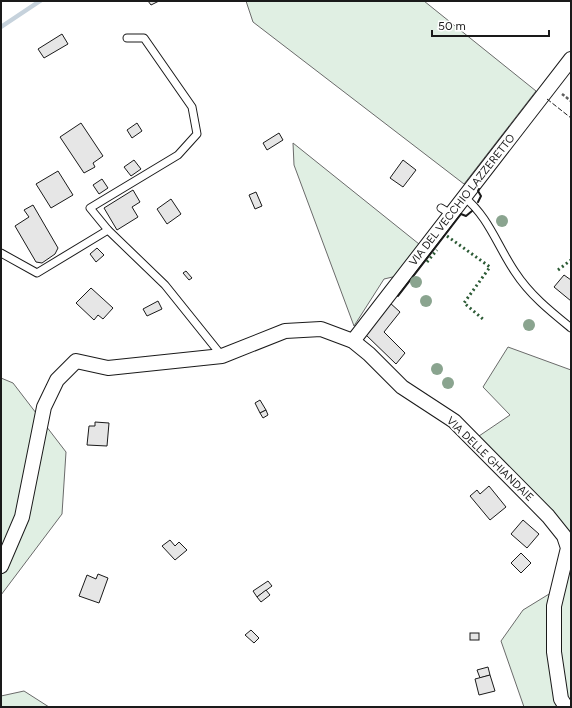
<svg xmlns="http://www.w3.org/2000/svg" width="572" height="708" font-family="Figtree,sans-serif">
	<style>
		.green { fill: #e0efe3; stroke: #6a6a6a }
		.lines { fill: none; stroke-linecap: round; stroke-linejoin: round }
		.stream { stroke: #c6d2dc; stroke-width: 4.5 }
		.building { fill: #e6e6e6; stroke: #1a1a1a }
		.lane-casing { stroke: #1a1a1a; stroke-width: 9 }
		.street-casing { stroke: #1a1a1a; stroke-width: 16 }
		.path { stroke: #5f5f5f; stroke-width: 2.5; stroke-dasharray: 3 2; stroke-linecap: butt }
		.lane { stroke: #fff; stroke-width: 7 }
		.street { stroke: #fff; stroke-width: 14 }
		.hedge { stroke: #2b5a34; stroke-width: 3; stroke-dasharray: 2 3; stroke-linecap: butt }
		.fence { stroke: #1a1a1a; stroke-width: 1; stroke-dasharray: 5 2; stroke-linecap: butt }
		.wall { stroke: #1a1a1a; stroke-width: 2 }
		.tree { fill: #8aa48f }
		.labels { text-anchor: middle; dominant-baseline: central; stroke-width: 3; stroke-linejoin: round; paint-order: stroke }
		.street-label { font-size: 11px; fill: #1a1a1a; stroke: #fff }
	</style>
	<rect width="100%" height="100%" fill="#fff"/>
	<g class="green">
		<path d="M246,1H424L536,91L464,184L253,22Z"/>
		<path d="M293,143L419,244L397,276L384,279L354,326L294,165Z"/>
		<path d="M508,347L571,370V553L565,532L479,436L510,415L483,387Z"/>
		<path d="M1,378L13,383L66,452L62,514L1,595Z"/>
		<path d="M571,567V707H524L501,641L523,610L554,591Z"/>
		<path d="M24,691L49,707H1V696Z"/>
	</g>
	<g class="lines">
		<path class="stream" d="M1,27L40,1"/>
	</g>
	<g class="building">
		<path d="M148,1H159L151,5Z"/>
		<path d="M62,34L68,44L44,58L38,49Z"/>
		<path d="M81,123L103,156L93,163L95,167L84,173L60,137Z"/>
		<path d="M137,123L142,131L132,138L127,130Z"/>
		<path d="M279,133L283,140L267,150L263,143Z"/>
		<path d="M134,160L141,169L131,176L124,167Z"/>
		<path d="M403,160L416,170L403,187L390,178Z"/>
		<path d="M58,171L73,195L51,208L36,184Z"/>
		<path d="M102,179L108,188L99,194L93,185Z"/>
		<path d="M133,190L140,202L132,207L138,217L117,230L104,208Z"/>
		<path d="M256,192L262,206L255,209L249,195Z"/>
		<path d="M171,199L181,214L167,224L157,209Z"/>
		<path d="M33,205L58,248L55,254L42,263L36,262L15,226L29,217L24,210Z"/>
		<path d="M97,248L104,255L96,262L90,254Z"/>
		<path d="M186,271L192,278L189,280L183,273Z"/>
		<path d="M564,275L571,280V301L554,287Z"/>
		<path d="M91,288L113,308L103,319L98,315L94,320L76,303Z"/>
		<path d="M158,301L162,309L147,316L143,309Z"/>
		<path d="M389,302L400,312L384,332L405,353L396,364L365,334Z"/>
		<path d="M260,400L266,410L260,413L255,403Z"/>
		<path d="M266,410L268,415L263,418L260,413Z"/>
		<path d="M95,422L109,423L107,446L87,445L89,426H95Z"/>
		<path d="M489,486L506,507L490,520L470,496L477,490L480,494Z"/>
		<path d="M523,520L539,534L527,548L511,534Z"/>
		<path d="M170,540L175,546L179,542L187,550L175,560L162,546Z"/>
		<path d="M521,553L531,563L521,573L511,563Z"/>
		<path d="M98,574L108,578L99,603L79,596L87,575L96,579Z"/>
		<path d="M268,581L272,586L257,597L253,591Z"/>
		<path d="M266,590L270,595L261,602L257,597Z"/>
		<path d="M251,630L259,638L254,643L245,635Z"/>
		<rect x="470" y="633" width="9" height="7"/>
		<path d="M488,667L490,675L480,678L477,670Z"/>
		<path d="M490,675L495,691L479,695L475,679Z"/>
	</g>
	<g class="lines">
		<defs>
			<g id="lane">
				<path d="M127,38H144L192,107L197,134L178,155L90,208L108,230L165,285L222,356"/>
				<path d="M464,197C488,216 498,247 515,272C530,295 550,311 571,328"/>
				<path d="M441,208L451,214"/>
				<path d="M1,253L37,273L108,230"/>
			</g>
			<g id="street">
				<path d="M353,341L571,59"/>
				<path d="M1,566L22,517L44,407L57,380L76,361L108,368L222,356L285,331L321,329L353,341L369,354L402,387L454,421L548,516L564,536L568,548L554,606V652L561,699L566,707"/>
			</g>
		</defs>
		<use href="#lane" class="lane-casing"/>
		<use href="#street" class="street-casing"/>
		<path class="path" d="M562,94L571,101"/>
		<use href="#lane" class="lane"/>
		<use href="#street" class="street"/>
		<g class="hedge">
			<path d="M447,236L490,267L464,303L484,320"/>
			<path d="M427,262L437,250"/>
			<path d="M558,270L571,260"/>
		</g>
		<path class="fence" d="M547,99L571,118"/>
		<g class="wall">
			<path d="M478,202L481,196L478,191L479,189"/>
			<path d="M398,296L461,214L466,216L472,211"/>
		</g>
	</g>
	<g class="tree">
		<circle cx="502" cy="221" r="6"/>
		<circle cx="416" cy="282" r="6"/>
		<circle cx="426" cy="301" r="6"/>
		<circle cx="529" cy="325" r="6"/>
		<circle cx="437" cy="369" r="6"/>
		<circle cx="448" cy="383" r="6"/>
	</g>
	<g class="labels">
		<g class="street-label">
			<text transform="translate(462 200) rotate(-52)">VIA DEL VECCHIO LAZZERETTO</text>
			<text transform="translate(490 459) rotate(44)">VIA DELLE GHIANDAIE</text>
		</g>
	</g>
	<rect width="572" height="708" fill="none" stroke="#1a1a1a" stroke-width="4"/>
	<path d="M432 30v6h117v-6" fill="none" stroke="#1a1a1a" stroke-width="2"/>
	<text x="438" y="30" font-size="12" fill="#1a1a1a" stroke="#ffffff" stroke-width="3" paint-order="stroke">50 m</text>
</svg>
